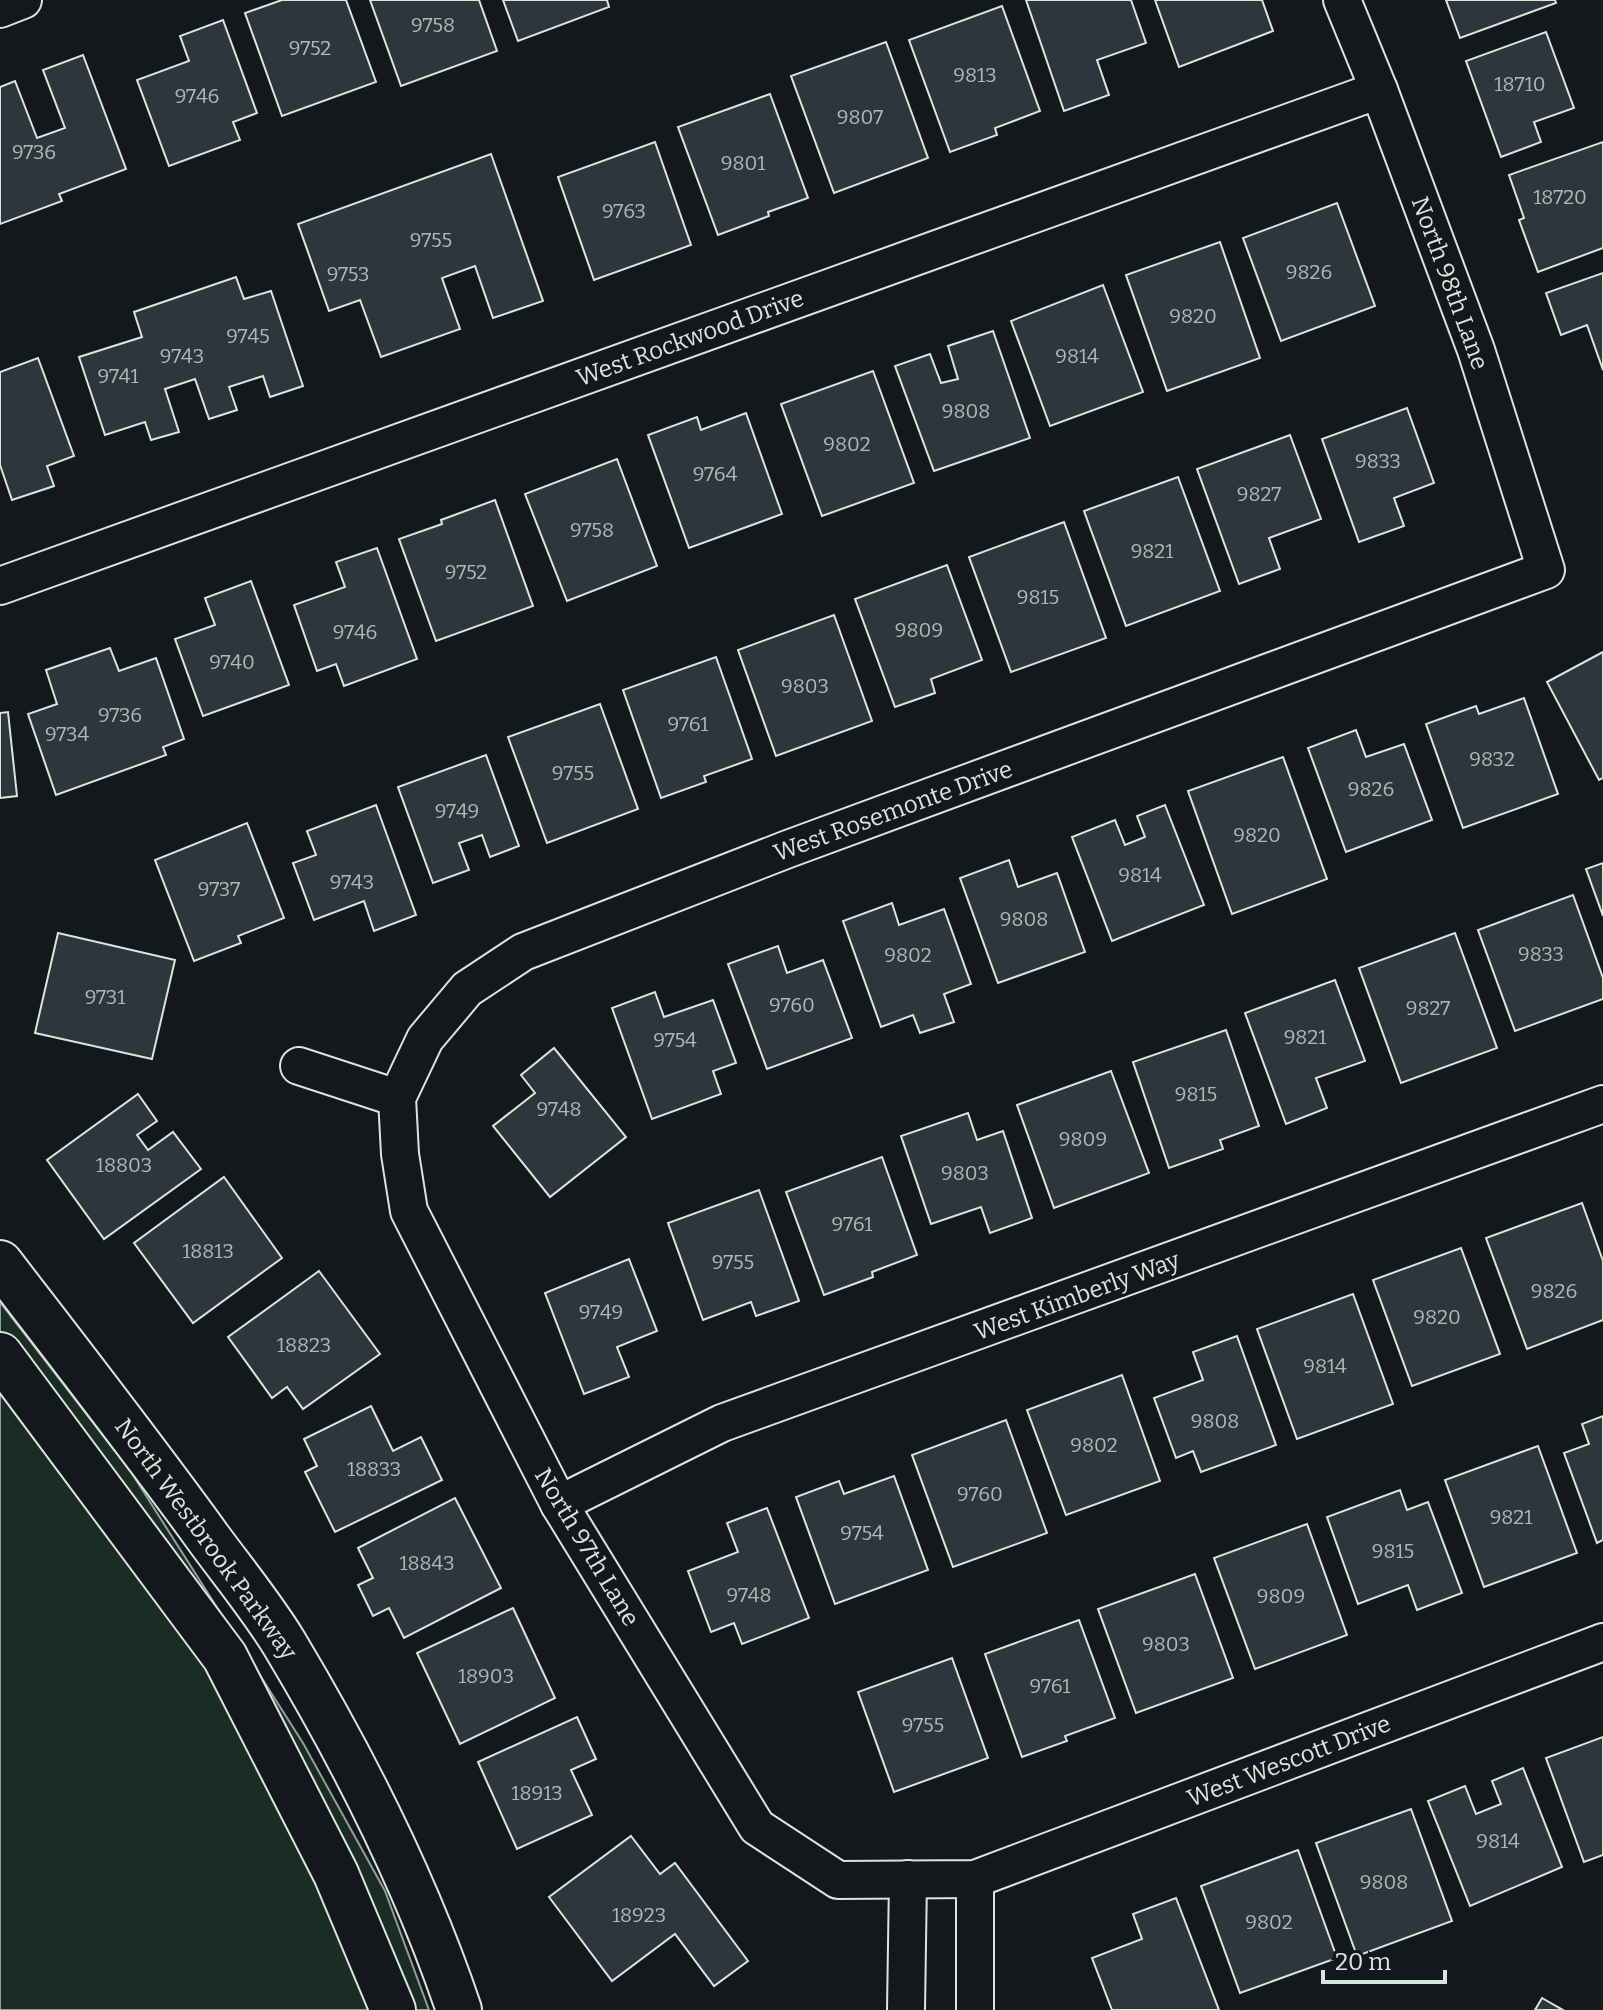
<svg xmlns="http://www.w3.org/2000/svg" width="1603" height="2010" font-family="Bitter,serif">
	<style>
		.grass { fill: #1a2d24; stroke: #939e99; stroke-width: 2 }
		.building { fill: #2c363c; stroke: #d8e6dc; stroke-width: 2 }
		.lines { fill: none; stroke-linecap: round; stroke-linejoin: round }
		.street-casing { stroke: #d8e6dc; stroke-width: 40 }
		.secondary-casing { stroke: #d8e6dc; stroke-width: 48 }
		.street { stroke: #14181c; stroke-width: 36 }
		.secondary { stroke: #14181c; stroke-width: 44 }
		.labels { text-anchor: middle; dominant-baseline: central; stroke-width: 6; stroke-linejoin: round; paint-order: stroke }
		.number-label { font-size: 20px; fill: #adbab4 }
		.street-label { font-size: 24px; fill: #d8e6dc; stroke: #14181c }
	</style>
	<rect width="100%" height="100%" fill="#14181c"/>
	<path class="grass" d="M0,1302L131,1472L303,1743L385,1891L429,2010H0Z"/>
	<g class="building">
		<path d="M282,0H346L376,82L282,116L245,13Z"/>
		<path d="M370,0H479L497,51L401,86Z"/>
		<path d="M503,0H607L609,7L518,41Z"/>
		<path d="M1026,0H1131L1146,43L1097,60L1109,95L1064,111Z"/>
		<path d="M1155,0H1262L1273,31L1179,67Z"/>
		<path d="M1446,0H1555L1556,3L1460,38Z"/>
		<path d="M1002,6L1040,111L995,128L997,135L950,152L909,40Z"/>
		<path d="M223,20L257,113L233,122L240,140L169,166L137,80L189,61L180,36Z"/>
		<path d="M1546,32L1574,108L1534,122L1541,142L1501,157L1466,61Z"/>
		<path d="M886,42L928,158L834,193L791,76Z"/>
		<path d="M83,55L126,169L59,194L62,201L0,224V87L15,81L37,138L65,128L43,70Z"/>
		<path d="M770,94L808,198L768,212L769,216L718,235L678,127Z"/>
		<path d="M655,142L691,245L594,280L558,177Z"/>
		<path d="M1603,142V248L1538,272L1519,220L1524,218L1509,175Z"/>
		<path d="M491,154L543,301L493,318L475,266L442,278L460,329L381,357L360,300L329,311L298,224Z"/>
		<path d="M1337,203L1375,306L1281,341L1243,238Z"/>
		<path d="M1220,242L1260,358L1167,391L1126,275Z"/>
		<path d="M1603,273V370L1587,325L1561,335L1546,293Z"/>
		<path d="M236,277L244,299L271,291L303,386L270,397L263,376L229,387L237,410L209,419L195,379L165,389L179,432L151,440L145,422L105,435L79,357L142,337L134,312Z"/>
		<path d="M1103,285L1143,392L1050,426L1011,321Z"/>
		<path d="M993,331L1030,438L934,471L895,366L930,354L941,383L958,379L948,346Z"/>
		<path d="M38,358L74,456L47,466L54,486L12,500L0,465V372Z"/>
		<path d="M873,371L914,483L822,516L781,404Z"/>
		<path d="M1407,408L1434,483L1394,498L1404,526L1359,542L1322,439Z"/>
		<path d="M746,413L782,514L689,548L648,435L697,417L701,430Z"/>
		<path d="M1290,435L1321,519L1269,538L1280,569L1239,584L1197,469Z"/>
		<path d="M617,459L657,566L567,601L525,494Z"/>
		<path d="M1178,477L1220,591L1126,626L1084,511Z"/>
		<path d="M495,500L533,606L436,641L399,539L442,524L441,520Z"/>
		<path d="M1064,522L1106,638L1011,672L969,557Z"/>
		<path d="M377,548L417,659L344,686L336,664L317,671L294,605L345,587L336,562Z"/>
		<path d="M947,565L982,660L931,679L935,693L895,707L855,599Z"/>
		<path d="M251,581L289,685L203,716L175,639L215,625L205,598Z"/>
		<path d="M834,615L872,721L776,756L738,650Z"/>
		<path d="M110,648L119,671L156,658L184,739L163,747L166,755L56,795L28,714L57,704L46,670Z"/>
		<path d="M1603,652V778L1599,780L1547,682Z"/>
		<path d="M716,657L752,759L704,776L706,782L661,798L623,690Z"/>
		<path d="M1524,698L1558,794L1463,828L1426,724L1476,706L1479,714Z"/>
		<path d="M600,704L638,809L547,843L508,737Z"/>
		<path d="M8,712L17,796L0,798V713Z"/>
		<path d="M1356,730L1366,757L1404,744L1432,820L1346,852L1308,748Z"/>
		<path d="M486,755L519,846L490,857L482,835L459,843L469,870L433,883L398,787Z"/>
		<path d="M1283,757L1327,879L1232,914L1188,791Z"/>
		<path d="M376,805L416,915L374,931L364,901L314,920L293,863L316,855L307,831Z"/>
		<path d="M1165,805L1204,905L1112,941L1072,837L1115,820L1125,845L1145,837L1137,816Z"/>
		<path d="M247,823L284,918L238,936L241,943L194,961L155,860Z"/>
		<path d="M1009,860L1018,887L1057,873L1085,952L998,983L960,878Z"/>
		<path d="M1603,863V916L1586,869Z"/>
		<path d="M1573,895L1603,978V999L1515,1031L1478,930Z"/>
		<path d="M892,903L899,925L944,909L971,984L944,994L954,1022L920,1033L913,1015L881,1027L843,921Z"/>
		<path d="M58,933L175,960L152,1059L35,1033Z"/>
		<path d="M1455,933L1497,1048L1401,1083L1359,968Z"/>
		<path d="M778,946L787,973L823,960L852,1038L767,1069L728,964Z"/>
		<path d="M1335,980L1365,1061L1316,1078L1327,1108L1286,1124L1245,1013Z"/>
		<path d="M655,992L664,1017L713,1000L736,1063L713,1071L721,1094L652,1119L612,1008Z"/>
		<path d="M1226,1030L1259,1126L1220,1140L1223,1149L1169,1168L1133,1062Z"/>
		<path d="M554,1048L626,1137L550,1197L493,1126L535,1093L521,1075Z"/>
		<path d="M1111,1071L1149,1173L1054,1208L1017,1105Z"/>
		<path d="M138,1094L157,1121L137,1135L148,1150L173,1132L201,1169L104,1239L47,1160Z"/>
		<path d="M968,1113L977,1140L1003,1131L1032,1218L990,1233L981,1207L931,1224L901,1136Z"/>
		<path d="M882,1157L917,1255L872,1272L873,1277L824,1295L786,1192Z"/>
		<path d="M224,1177L282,1258L193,1323L134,1243Z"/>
		<path d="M759,1190L799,1301L756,1316L751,1302L703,1320L668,1223Z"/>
		<path d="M1582,1203L1603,1261V1320L1527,1349L1486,1238Z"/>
		<path d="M1461,1248L1500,1354L1412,1386L1373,1280Z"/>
		<path d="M629,1259L657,1331L617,1347L629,1377L584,1394L545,1293Z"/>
		<path d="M319,1271L380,1354L303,1409L287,1387L272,1398L228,1337Z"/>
		<path d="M1353,1294L1393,1404L1297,1439L1257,1329Z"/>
		<path d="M1237,1336L1276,1445L1201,1472L1193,1451L1176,1458L1154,1398L1203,1380L1193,1352Z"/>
		<path d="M1122,1375L1160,1481L1066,1515L1027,1410Z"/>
		<path d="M371,1406L393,1451L421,1437L442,1480L335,1532L305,1472L317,1466L304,1439Z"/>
		<path d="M1603,1416V1540L1597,1543L1564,1453L1589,1444L1582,1424Z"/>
		<path d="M1006,1420L1047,1533L953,1567L912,1455Z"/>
		<path d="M1538,1446L1577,1553L1484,1587L1445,1480Z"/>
		<path d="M894,1476L928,1570L835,1604L796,1497L839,1481L844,1494Z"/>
		<path d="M1400,1490L1407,1510L1428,1502L1462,1593L1417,1610L1408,1585L1358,1604L1327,1517Z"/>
		<path d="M455,1498L501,1588L404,1638L389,1608L373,1616L358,1585L373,1578L358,1548Z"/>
		<path d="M767,1508L809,1618L742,1644L734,1623L711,1632L688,1571L738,1552L727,1523Z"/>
		<path d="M1307,1524L1347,1635L1255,1669L1214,1558Z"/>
		<path d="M1195,1574L1233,1678L1136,1713L1098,1609Z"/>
		<path d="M513,1608L555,1698L460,1744L417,1653Z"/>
		<path d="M1079,1620L1115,1718L1065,1736L1067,1741L1022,1757L985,1654Z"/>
		<path d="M952,1658L988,1758L894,1792L858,1692Z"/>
		<path d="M577,1717L596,1759L571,1770L592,1815L517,1849L478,1762Z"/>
		<path d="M1603,1737V1855L1584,1862L1546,1758Z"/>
		<path d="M1523,1768L1562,1867L1470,1906L1428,1801L1465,1786L1476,1814L1501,1804L1492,1781Z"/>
		<path d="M1411,1809L1452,1921L1357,1956L1316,1843Z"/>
		<path d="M631,1836L660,1874L675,1863L748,1961L714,1986L675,1934L612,1981L549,1897Z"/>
		<path d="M1298,1850L1337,1958L1240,1993L1201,1886Z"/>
		<path d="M1176,1898L1219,2010H1112L1092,1958L1142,1939L1133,1914Z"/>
		<path d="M1542,1998L1563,2010H1535Z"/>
	</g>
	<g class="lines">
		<defs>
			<g id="street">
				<path d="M1342,0L1379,90L1476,350L1546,570L788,849L523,952L467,989L425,1039L397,1098L400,1154L409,1211L559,1504L757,1827L838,1880L975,1879L1603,1642"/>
				<path d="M0,9L23,0"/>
				<path d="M0,586L1379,90"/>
				<path d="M299,1066L397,1098"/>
				<path d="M559,1504L722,1423L1603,1104"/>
				<path d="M906,2010L908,1879"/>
				<path d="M975,2010V1879"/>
			</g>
			<g id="secondary">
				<path d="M0,1263C70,1354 141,1445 209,1539C234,1573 262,1607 284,1643C353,1758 416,1882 459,2010"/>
				<path d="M0,1355L225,1657L336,1874L393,2010"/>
			</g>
		</defs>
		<use href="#street" class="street-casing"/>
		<use href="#secondary" class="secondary-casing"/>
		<use href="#street" class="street"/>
		<use href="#secondary" class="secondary"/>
	</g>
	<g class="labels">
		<g class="number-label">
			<text x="433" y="25">9758</text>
			<text x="310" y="48">9752</text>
			<text x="975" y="75">9813</text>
			<text x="1520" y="84">18710</text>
			<text x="197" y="96">9746</text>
			<text x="860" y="117">9807</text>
			<text x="34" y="152">9736</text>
			<text x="743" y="163">9801</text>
			<text x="1560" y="197">18720</text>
			<text x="624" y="211">9763</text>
			<text x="431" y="240">9755</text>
			<text x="1309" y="272">9826</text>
			<text x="348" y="274">9753</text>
			<text x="1193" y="316">9820</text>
			<text x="248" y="336">9745</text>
			<text x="182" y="356">9743</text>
			<text x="1077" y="356">9814</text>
			<text x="118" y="376">9741</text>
			<text x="966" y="411">9808</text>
			<text x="847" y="444">9802</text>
			<text x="1378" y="461">9833</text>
			<text x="715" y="474">9764</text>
			<text x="1259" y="494">9827</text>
			<text x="592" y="530">9758</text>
			<text x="1152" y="551">9821</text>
			<text x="466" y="572">9752</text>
			<text x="1038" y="597">9815</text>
			<text x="919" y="630">9809</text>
			<text x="355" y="632">9746</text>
			<text x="232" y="662">9740</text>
			<text x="805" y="686">9803</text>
			<text x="120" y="715">9736</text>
			<text x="688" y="724">9761</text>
			<text x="67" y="734">9734</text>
			<text x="1492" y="759">9832</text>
			<text x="573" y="773">9755</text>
			<text x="1371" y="789">9826</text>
			<text x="457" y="811">9749</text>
			<text x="1257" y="835">9820</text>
			<text x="1140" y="875">9814</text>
			<text x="352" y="882">9743</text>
			<text x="219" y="889">9737</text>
			<text x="1024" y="919">9808</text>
			<text x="1541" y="954">9833</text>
			<text x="908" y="955">9802</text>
			<text x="105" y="997">9731</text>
			<text x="792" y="1005">9760</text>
			<text x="1428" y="1008">9827</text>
			<text x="1305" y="1037">9821</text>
			<text x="675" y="1040">9754</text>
			<text x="1196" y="1094">9815</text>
			<text x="559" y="1109">9748</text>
			<text x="1083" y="1139">9809</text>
			<text x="124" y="1165">18803</text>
			<text x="965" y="1173">9803</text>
			<text x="852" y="1224">9761</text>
			<text x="208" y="1251">18813</text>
			<text x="733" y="1262">9755</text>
			<text x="1554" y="1291">9826</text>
			<text x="601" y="1312">9749</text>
			<text x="1437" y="1317">9820</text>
			<text x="304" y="1345">18823</text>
			<text x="1325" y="1366">9814</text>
			<text x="1215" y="1421">9808</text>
			<text x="1094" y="1445">9802</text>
			<text x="374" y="1469">18833</text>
			<text x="980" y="1494">9760</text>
			<text x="1511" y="1517">9821</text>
			<text x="862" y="1533">9754</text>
			<text x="1393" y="1551">9815</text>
			<text x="427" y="1563">18843</text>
			<text x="749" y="1595">9748</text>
			<text x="1281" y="1596">9809</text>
			<text x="1166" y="1644">9803</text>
			<text x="486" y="1676">18903</text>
			<text x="1050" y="1686">9761</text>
			<text x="923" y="1725">9755</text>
			<text x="537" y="1793">18913</text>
			<text x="1498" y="1841">9814</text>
			<text x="1384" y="1882">9808</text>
			<text x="639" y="1915">18923</text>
			<text x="1269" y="1922">9802</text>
		</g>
		<g class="street-label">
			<text transform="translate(1450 283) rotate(70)">North 98th Lane</text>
			<text transform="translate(690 338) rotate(-20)">West Rockwood Drive</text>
			<text transform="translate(893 811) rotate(-20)">West Rosemonte Drive</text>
			<text transform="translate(1077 1296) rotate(-20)">West Kimberly Way</text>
			<text transform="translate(206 1539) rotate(54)">North Westbrook Parkway</text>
			<text transform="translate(587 1547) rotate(59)">North 97th Lane</text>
			<text transform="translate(1289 1761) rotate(-21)">West Wescott Drive</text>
		</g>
	</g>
	<path d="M1323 1970v12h122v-12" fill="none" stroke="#d8e6dc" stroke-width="4"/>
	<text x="1335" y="1970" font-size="24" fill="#d8e6dc" stroke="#14181c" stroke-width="6" paint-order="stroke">20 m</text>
</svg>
